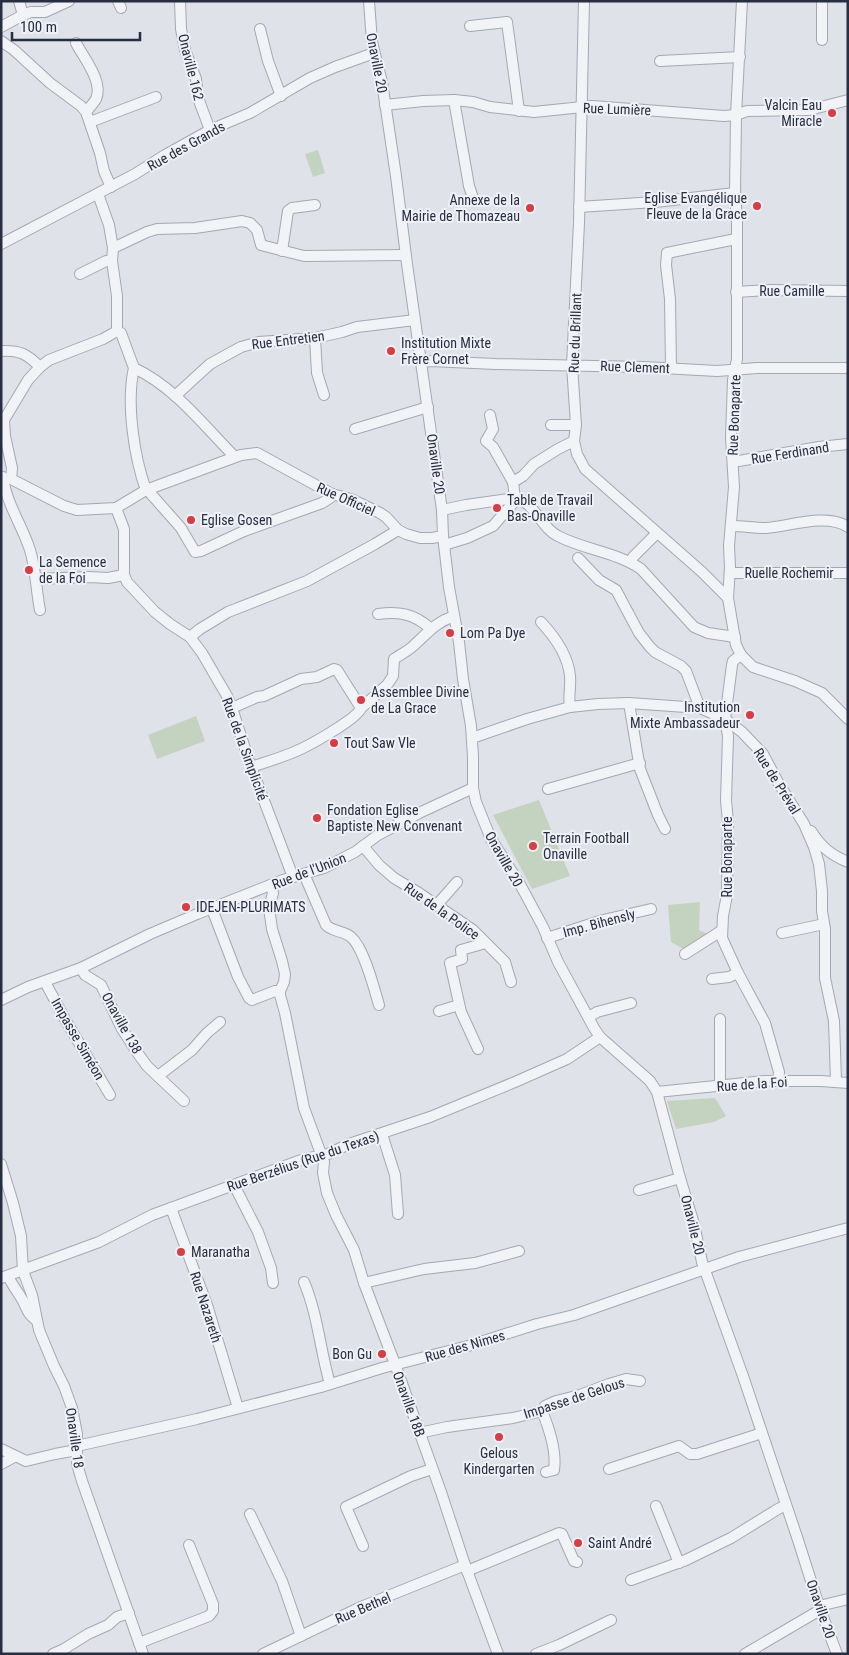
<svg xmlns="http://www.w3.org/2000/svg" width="849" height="1655" font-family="'Roboto Condensed',sans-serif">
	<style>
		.green { fill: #c3d3c0 }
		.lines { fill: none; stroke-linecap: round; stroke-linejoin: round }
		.minor-casing { stroke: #a4a8b3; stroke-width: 12 }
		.minor { stroke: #f2f3f7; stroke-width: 10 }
		.poi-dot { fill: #d53e45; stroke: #eff1f7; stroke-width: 2 }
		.labels { text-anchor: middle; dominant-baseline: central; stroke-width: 4; stroke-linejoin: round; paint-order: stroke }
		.street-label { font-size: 14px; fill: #272e41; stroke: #eff1f7 }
		.poi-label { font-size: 14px; fill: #272e41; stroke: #eff1f7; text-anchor: start }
	</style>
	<rect width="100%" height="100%" fill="#dfe2e9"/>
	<g class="green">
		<path d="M318,150L325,173L313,177L305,154Z"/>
		<path d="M196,716L205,741L157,759L148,735Z"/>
		<path d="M539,800L570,876L532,889L493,815Z"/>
		<path d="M700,902L699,930L707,934L685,950L671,942L668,905Z"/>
		<path d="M715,1098L726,1116L714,1122L676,1129L667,1101Z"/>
	</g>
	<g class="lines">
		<defs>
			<g id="minor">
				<path d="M19,1L23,15"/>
				<path d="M118,1L121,8"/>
				<path d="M180,1L181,29L185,50L196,79L198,98L210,130"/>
				<path d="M369,1L372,42L382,82L396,176L407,264L442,510L443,536L449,587L459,642L463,679L471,726L473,756V788L476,802L491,839L521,886L543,927L558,962L594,1028L600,1037L650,1081L657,1092L680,1178L694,1224L702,1262L743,1376L798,1540L819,1606L837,1654"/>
				<path d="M584,1L579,223L572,365L576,425L574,441L577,454L585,469L702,572L728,598"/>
				<path d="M742,1L736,115L735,193L737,220V359L733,380L731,438L734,487L729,546L730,567L728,598L736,645L741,655L753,667L795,681L822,693L848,719"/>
				<path d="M470,26L507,22L519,111"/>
				<path d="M1,27L23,15L31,12H45L69,1"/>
				<path d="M260,29L268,61L281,96"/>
				<path d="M822,40V1"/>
				<path d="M1,41L14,50L50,83L81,106L86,112L100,153L104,171L111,187"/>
				<path d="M76,43C83,57 104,82 96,99C94,103 89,108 86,112"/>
				<path d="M660,61L740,57"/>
				<path d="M454,100L469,186L474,201"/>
				<path d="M385,105L423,101L454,100L473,102L490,107L534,112L592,106L724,116L736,115L747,111L809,110L848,100"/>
				<path d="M90,122L156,97"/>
				<path d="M98,194L109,225L113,248L112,261L117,296V331L103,339L49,360L40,367L28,380L4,420L5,436L12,468L11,479L64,506L77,510L116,508L146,490L241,455L257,453L332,494L351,499L380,513L386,517L398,530L406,534L420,538H432L443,536"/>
				<path d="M579,207L655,202L735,193"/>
				<path d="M1,244L135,174L165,155L210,130L250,113L310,78L335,67L374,53"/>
				<path d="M113,248L147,232L157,229L195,228L242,221L250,223L257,230L261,245L304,256L405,255"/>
				<path d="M282,251L288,211L292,208L315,205"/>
				<path d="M80,274L106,261H112"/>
				<path d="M736,292L769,290L848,291"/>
				<path d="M117,331L121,333L134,368C175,387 204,426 235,457"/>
				<path d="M315,338L317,373L324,395"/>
				<path d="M1,351C20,350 27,354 40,367"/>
				<path d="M422,362L431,361L495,364L644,367L717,371L757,368H848"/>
				<path d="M134,368C126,402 134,457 146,490"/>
				<path d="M671,368L670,299L666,265L667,253L736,239"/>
				<path d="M175,396L210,364L241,347L259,342L315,338L342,332L357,327L415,320"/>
				<path d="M490,415L493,429L486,441L493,447L513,482"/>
				<path d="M551,425H576"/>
				<path d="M355,429L428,407"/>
				<path d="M733,462L819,447L848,444"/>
				<path d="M3,477C6,503 22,525 30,550C36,569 36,590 40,610"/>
				<path d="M149,489L151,494L181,528L195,552L201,551L244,531L322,503L330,498L332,494"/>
				<path d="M116,508L124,529V575L127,582L155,612L170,624L190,637L202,653L227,696L232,708L249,761L293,877"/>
				<path d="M442,510L466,505L515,498L513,482L523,476L534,464L558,449L574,441"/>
				<path d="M731,526C743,526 754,528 766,528C790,526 827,513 848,527"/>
				<path d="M444,545L467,538L493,526L514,502L515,498C534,501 541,528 558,536C585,550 616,552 641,569L694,627L708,633L735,637"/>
				<path d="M578,558L599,580L616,590L639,633L650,647L655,652L681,666L686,671L700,708"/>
				<path d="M631,562L633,557L657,533"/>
				<path d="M730,573H848"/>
				<path d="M36,579L89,577L108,578L124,575"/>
				<path d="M378,614C399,611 414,614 430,628"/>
				<path d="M541,622C555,637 568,655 570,676C571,687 568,697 570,707"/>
				<path d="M190,637L200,629L228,612L307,581L375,544L398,530"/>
				<path d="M741,655L733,661L732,665L725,719L728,736L726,800L728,822L727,895L723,916L722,938L738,973L765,1023L779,1072L778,1081"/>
				<path d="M629,703L640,769L658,815L665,829"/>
				<path d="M232,708L257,697L264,696L301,679L317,677L334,669L337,670L361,708"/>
				<path d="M472,738L527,719L570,707L598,704L629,703L700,708L725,719L742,732L763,754L779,784L804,824L814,847L819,864L822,891V911L825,929V978L834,1021L836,1081"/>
				<path d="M251,767C269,761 287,756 303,748C315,742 358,718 361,708L387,685L393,676L394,659C400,655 406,652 412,647C427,634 434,623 454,616"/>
				<path d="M548,789L640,763"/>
				<path d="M811,831C821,847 831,855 848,862"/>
				<path d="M363,846L379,865L394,878L419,893L473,930L505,962L511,982"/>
				<path d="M304,874L326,925C333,932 344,931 351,937C364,948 374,988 379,1005"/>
				<path d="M271,886L273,893L269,908L272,929L282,961L285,974L284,982L280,991V995L285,1013L304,1108L324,1162L323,1173L327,1193L336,1215L354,1250L364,1283L395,1364L441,1492L465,1565L498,1654"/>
				<path d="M436,906L457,882"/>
				<path d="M212,909L238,977L249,998L252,1000L275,991H280"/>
				<path d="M782,933L824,924"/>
				<path d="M547,938L603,920L651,909"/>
				<path d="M685,954L721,931"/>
				<path d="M81,968L85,975L101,985L122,1029L139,1055L147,1066L184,1101"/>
				<path d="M712,979L729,977L738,973"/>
				<path d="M45,982L66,1021L110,1095"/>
				<path d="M1,1000L28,987L81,968L150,934L197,914L283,880L324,868L355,852L378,835L419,813L473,788"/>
				<path d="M439,1011L459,1005"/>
				<path d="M589,1017L597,1012L631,1003"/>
				<path d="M720,1019V1086"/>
				<path d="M478,1049L461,1012L450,963L462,959L461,950L482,944L484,942"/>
				<path d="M158,1076L192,1050L207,1033L220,1022"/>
				<path d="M657,1092L765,1081H821L848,1083"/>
				<path d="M382,1134L395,1175L398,1214"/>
				<path d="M1,1164L13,1203L21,1236L23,1271L32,1295L39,1330L54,1366L64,1386L72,1408L77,1434V1464L82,1481L143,1654"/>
				<path d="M234,1185L258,1232L271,1268L273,1283"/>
				<path d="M639,1190L680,1178"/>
				<path d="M171,1208L207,1305L238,1408"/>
				<path d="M8,1276C12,1285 18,1292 23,1301C28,1311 27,1313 36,1320"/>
				<path d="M1,1278L99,1242L152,1215L304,1159L328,1154L349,1144L430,1117L515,1082L567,1059L600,1037"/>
				<path d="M304,1282C318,1315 320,1350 330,1384"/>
				<path d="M364,1283L424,1269L475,1263L519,1251"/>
				<path d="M542,1411C549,1428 557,1451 554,1470L546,1472"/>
				<path d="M419,1433L447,1427L513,1418L542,1411L545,1406L556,1401L580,1395L609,1384L626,1379L640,1381"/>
				<path d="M77,1446L197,1419L321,1387L382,1368L468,1346L537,1324L574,1315L739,1257L848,1228"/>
				<path d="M1,1449L26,1461L55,1454L77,1450"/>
				<path d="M1,1464L14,1457"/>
				<path d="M609,1469L679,1446L690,1454H697L762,1433"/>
				<path d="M656,1506L679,1563"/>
				<path d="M250,1514L282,1581L301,1636"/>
				<path d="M363,1546L346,1507L411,1476L432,1469"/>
				<path d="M467,1571L559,1533L562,1534L574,1561L577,1562"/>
				<path d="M631,1580L686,1560L731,1538L778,1509L786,1505"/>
				<path d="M819,1606L848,1599"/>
				<path d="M139,1643L209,1616L213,1611V1604L189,1545"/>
				<path d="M53,1654L64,1649L88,1634L108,1625L117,1617L129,1613"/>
				<path d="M263,1654L361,1607L465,1565"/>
				<path d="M536,1654L559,1645L611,1620"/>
				<path d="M745,1654L820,1610"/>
			</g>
		</defs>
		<use href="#minor" class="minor-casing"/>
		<use href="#minor" class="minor"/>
	</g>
	<g class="poi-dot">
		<circle cx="832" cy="113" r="5"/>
		<circle cx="757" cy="206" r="5"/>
		<circle cx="530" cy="208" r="5"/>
		<circle cx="391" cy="351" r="5"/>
		<circle cx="497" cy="508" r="5"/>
		<circle cx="191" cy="520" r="5"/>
		<circle cx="29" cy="570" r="5"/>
		<circle cx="450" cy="633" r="5"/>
		<circle cx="361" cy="700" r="5"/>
		<circle cx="750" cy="715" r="5"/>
		<circle cx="334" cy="743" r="5"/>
		<circle cx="317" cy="818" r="5"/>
		<circle cx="533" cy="846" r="5"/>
		<circle cx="186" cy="907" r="5"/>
		<circle cx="181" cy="1252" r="5"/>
		<circle cx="382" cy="1354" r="5"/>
		<circle cx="499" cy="1437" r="5"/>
		<circle cx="578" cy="1543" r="5"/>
	</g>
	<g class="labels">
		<g class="street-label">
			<text transform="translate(377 63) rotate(79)">Onaville 20</text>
			<text transform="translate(191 67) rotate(76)">Onaville 162</text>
			<text transform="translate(617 109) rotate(2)">Rue Lumière</text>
			<text transform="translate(186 146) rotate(-29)">Rue des Grands</text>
			<text x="792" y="291">Rue Camille</text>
			<text transform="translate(575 333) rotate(-88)">Rue du Brillant</text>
			<text transform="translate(288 340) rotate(-7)">Rue Entretien</text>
			<text transform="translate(635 367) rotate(2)">Rue Clement</text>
			<text transform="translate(734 415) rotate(-88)">Rue Bonaparte</text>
			<text transform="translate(790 453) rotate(-9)">Rue Ferdinand</text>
			<text transform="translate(436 464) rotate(82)">Onaville 20</text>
			<text transform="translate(346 499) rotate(24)">Rue Officiel</text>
			<text x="789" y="573">Ruelle Rochemir</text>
			<text transform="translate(245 749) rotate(70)">Rue de la Simplicité</text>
			<text transform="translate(777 781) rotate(58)">Rue de Préval</text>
			<text transform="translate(727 857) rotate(-90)">Rue Bonaparte</text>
			<text transform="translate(504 859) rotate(60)">Onaville 20</text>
			<text transform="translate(309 871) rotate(-21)">Rue de l'Union</text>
			<text transform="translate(442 911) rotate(35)">Rue de la Police</text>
			<text transform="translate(599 923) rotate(-15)">Imp. Bihensly</text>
			<text transform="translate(122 1023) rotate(61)">Onaville 138</text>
			<text transform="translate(78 1039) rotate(60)">Impasse Siméon</text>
			<text transform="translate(752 1084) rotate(-4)">Rue de la Foi</text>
			<text transform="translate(303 1161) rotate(-19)">Rue Berzélius (Rue du Texas)</text>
			<text transform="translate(693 1225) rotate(76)">Onaville 20</text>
			<text transform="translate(206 1307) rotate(72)">Rue Nazareth</text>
			<text transform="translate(465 1346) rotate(-16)">Rue des Nimes</text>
			<text transform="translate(574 1398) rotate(-18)">Impasse de Gelous</text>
			<text transform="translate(409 1404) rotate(70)">Onaville 18B</text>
			<text transform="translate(75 1438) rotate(82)">Onaville 18</text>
			<text transform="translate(363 1608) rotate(-23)">Rue Bethel</text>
			<text transform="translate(821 1609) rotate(71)">Onaville 20</text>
		</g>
		<g class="poi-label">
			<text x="822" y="105" text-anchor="end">Valcin Eau<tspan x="822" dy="16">Miracle</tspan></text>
			<text x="747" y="198" text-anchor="end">Eglise Evangélique<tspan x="747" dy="16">Fleuve de la Grace</tspan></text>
			<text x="520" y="200" text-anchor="end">Annexe de la<tspan x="520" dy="16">Mairie de Thomazeau</tspan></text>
			<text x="401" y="343">Institution Mixte<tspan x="401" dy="16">Frère Cornet</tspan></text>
			<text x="507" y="500">Table de Travail<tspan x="507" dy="16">Bas-Onaville</tspan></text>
			<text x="201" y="520">Eglise Gosen</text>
			<text x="39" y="562">La Semence<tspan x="39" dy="16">de la Foi</tspan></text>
			<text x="460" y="633">Lom Pa Dye</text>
			<text x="371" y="692">Assemblee Divine<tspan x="371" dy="16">de La Grace</tspan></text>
			<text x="740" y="707" text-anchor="end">Institution<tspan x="740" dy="16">Mixte Ambassadeur</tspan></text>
			<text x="344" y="743">Tout Saw Vle</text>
			<text x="327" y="810">Fondation Eglise<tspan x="327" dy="16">Baptiste New Convenant</tspan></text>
			<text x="543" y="838">Terrain Football<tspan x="543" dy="16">Onaville</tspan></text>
			<text x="196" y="907">IDEJEN-PLURIMATS</text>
			<text x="191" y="1252">Maranatha</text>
			<text x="372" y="1354" text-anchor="end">Bon Gu</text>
			<text x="499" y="1453" text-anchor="middle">Gelous<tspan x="499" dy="16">Kindergarten</tspan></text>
			<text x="588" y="1543">Saint André</text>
		</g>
	</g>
	<rect width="849" height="1655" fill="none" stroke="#272e41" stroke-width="5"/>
	<path d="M12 32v8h128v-8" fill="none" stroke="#272e41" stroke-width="2.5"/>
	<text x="20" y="32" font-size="15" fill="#272e41" stroke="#eff1f7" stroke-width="4" paint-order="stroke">100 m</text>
</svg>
